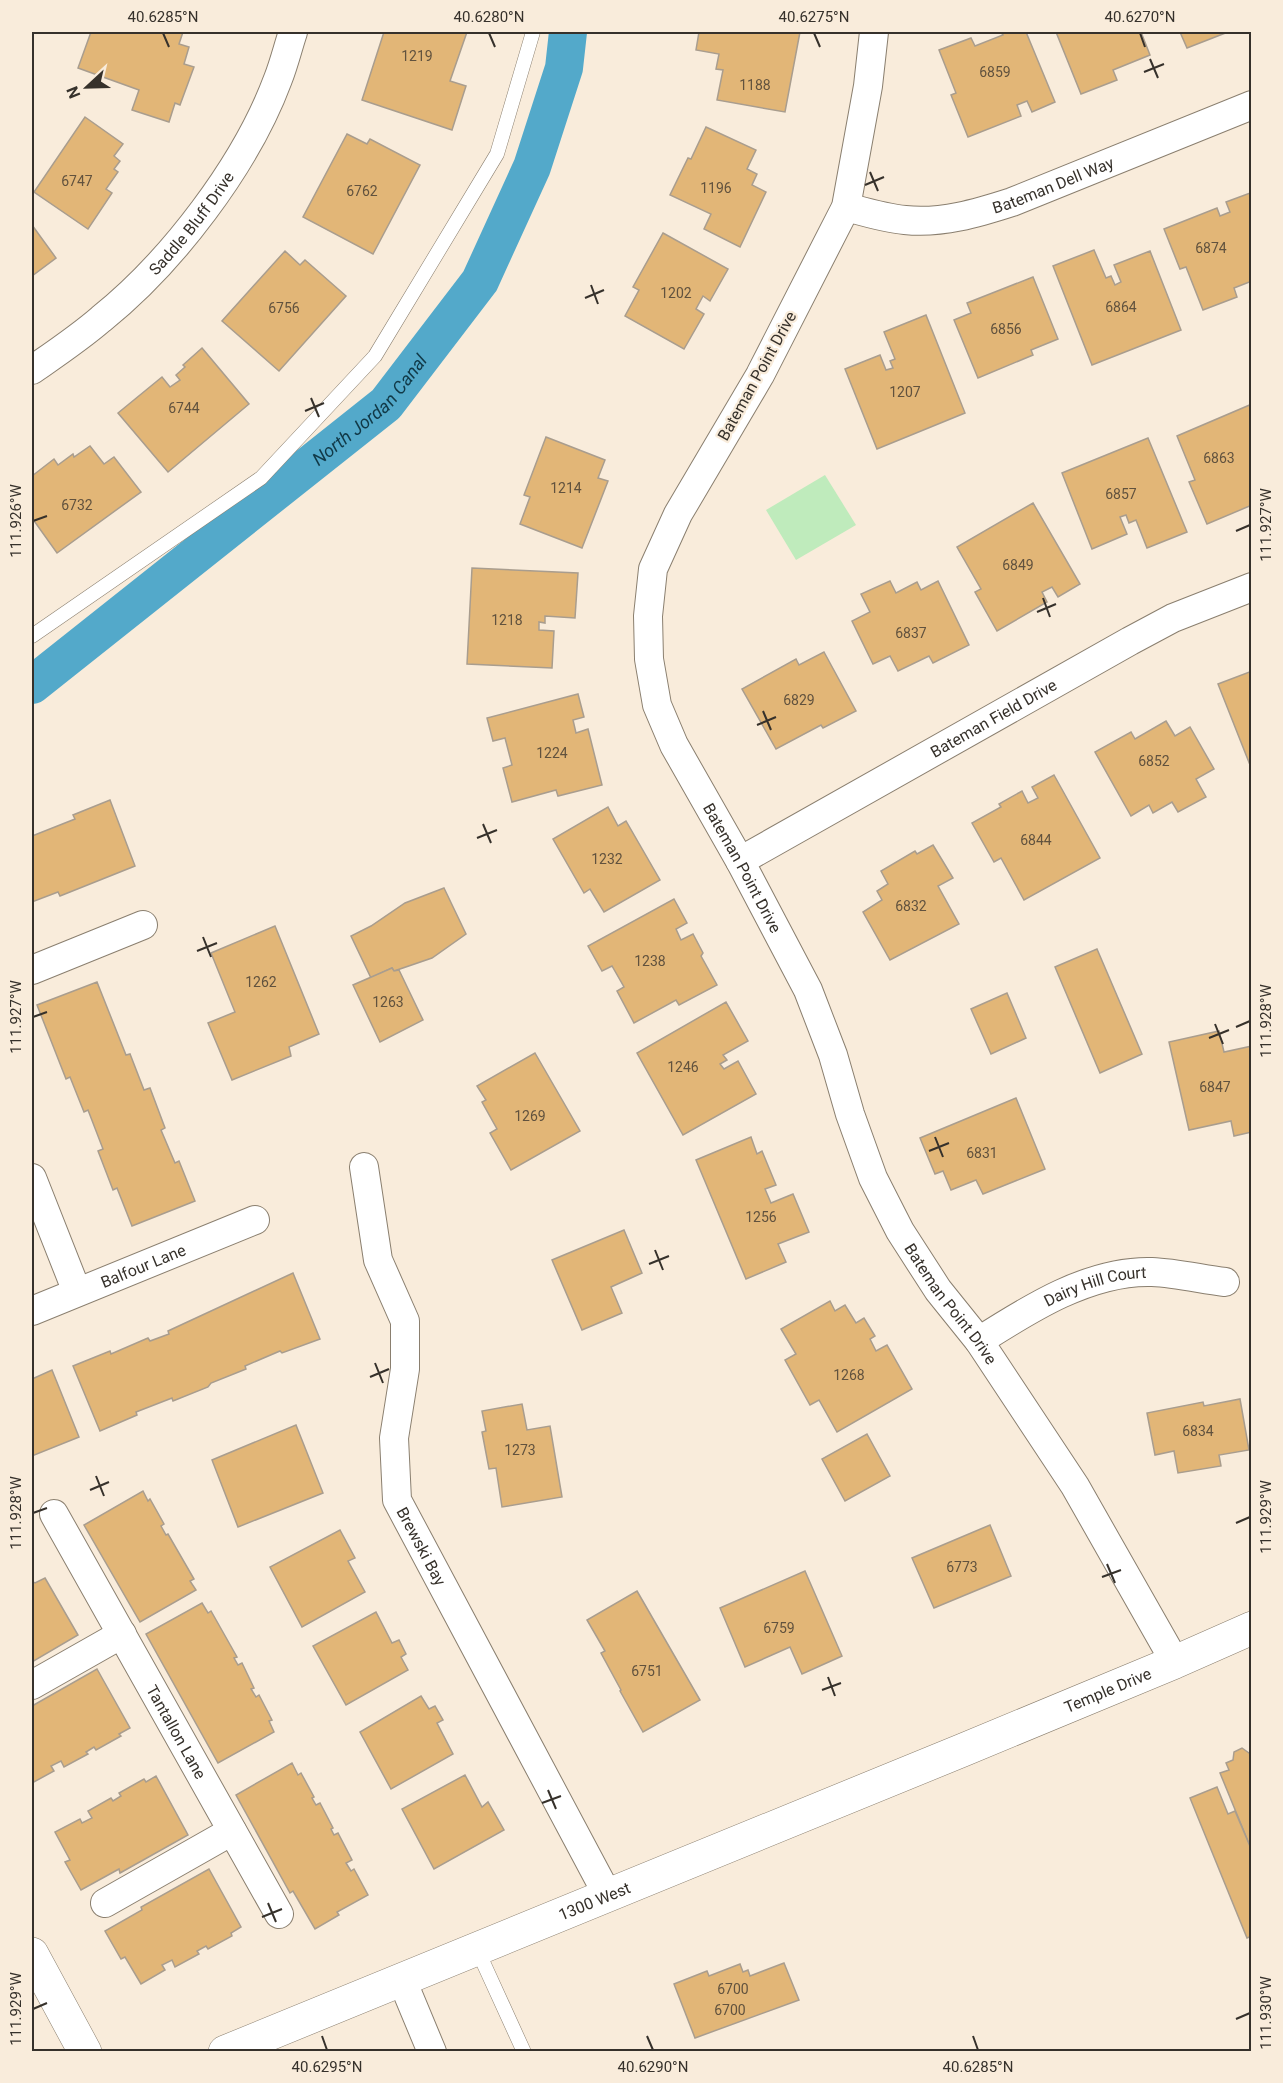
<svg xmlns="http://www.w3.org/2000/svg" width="1283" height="2083" font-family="Roboto,sans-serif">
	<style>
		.green { fill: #bfebbc }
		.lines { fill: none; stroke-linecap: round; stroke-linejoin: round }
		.canal { stroke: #53a9ca; stroke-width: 38 }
		.building { fill: #e2b677; stroke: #a99d8e; stroke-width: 1.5 }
		.service-casing { stroke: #8a7f6f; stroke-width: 15 }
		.minor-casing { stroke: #8a7f6f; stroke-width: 30 }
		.secondary-casing { stroke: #8a7f6f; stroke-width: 34 }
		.service { stroke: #fff; stroke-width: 14 }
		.minor { stroke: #fff; stroke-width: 28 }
		.secondary { stroke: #fff; stroke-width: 33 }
		.ticks { fill: none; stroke: #36312b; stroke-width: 2 }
		.labels { text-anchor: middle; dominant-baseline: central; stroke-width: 4.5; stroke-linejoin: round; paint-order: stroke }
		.number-label { font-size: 14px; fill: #61523e }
		.street-label { font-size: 16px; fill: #36312b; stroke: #f9ecdb }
		.water-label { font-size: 18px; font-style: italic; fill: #113947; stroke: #f9ecdb }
		.neatline { fill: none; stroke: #36312b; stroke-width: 2 }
		.ticks-label { font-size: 15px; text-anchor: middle; fill: #36312b }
	</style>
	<rect width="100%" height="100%" fill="#f9ecdb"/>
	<path class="green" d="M825,475L856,525L796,560L766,510Z"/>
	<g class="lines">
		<path class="canal" id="s1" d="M32,685L386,404L480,281L532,167L564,68L568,32"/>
	</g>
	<g class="building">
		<path d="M91,32H183L179,44L189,47L184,64L194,67L180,105L175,103L169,122L132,110L139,90L78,68Z"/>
		<path d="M384,32H467L450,81L466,86L452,130L362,100Z"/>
		<path d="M699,32H800L785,112L717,100L723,70L716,69L719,54L696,50Z"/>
		<path d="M1001,32H1026L1055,102L1032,112L1027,101L1017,105L1021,116L968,137L951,95L956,93L939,50L971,38L975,46L1003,35Z"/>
		<path d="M1056,32H1141L1150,55L1113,70L1117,80L1081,94Z"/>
		<path d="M1180,32H1228L1187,48Z"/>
		<path d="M85,117L123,144L114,156L120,161L114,169L118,172L106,189L112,193L88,229L34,192Z"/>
		<path d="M706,127L756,150L747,169L757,174L752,185L766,192L740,247L704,229L711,214L670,195L688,158L691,159Z"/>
		<path d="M347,134L367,144L370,139L420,165L373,254L303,217Z"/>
		<path d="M1250,193L1252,281L1234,288L1237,297L1203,310L1186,267L1180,269L1164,229L1217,208L1220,216L1230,212L1226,202Z"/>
		<path d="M32,225L56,258L32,276Z"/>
		<path d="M663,233L728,269L710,301L703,296L696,309L704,314L684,349L625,316L639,290L633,287Z"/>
		<path d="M1094,250L1106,278L1111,276L1115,285L1121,282L1114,265L1150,251L1181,330L1092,365L1053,266Z"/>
		<path d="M285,251L300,265L305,260L346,296L279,371L222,321Z"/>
		<path d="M1033,277L1058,339L1031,350L1033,355L978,378L954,320L971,313L967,303Z"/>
		<path d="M926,315L965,413L877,449L845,369L880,355L886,370L893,368L890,361L895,359L884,332Z"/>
		<path d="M202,348L249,404L168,472L118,413L162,377L170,387L180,380L176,375L185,367L183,365Z"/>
		<path d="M1252,404V505L1207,524L1189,482L1195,480L1177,436Z"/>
		<path d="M546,437L605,460L598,478L608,481L582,548L520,524L530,497L524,495Z"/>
		<path d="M1148,438L1187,532L1147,548L1136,520L1129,523L1126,515L1120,517L1127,534L1092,549L1062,473Z"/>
		<path d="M90,446L104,464L114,457L141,492L57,553L32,518V476L54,459L58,465L73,454L74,457Z"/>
		<path d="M1033,503L1080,584L1058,597L1052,587L1042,592L1047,602L997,631L975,592L981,589L957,547Z"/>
		<path d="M472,568L578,573L575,618L545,616V623L539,622V630L554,631L552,668L467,664Z"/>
		<path d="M890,581L896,593L917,582L921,590L938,581L969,645L933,663L929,656L898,671L890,656L873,664L852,621L870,612L861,594Z"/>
		<path d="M824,652L856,711L823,728L821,725L776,749L742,689L796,659L799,665Z"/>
		<path d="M1252,671V770L1218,684Z"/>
		<path d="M578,694L584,717L573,720L576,733L588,729L602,785L558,796L556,790L512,802L503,768L512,765L505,738L493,741L487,718Z"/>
		<path d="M1166,721L1175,736L1190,727L1214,769L1196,779L1206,797L1178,812L1172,802L1153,813L1149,805L1131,816L1095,752L1131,732L1135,739Z"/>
		<path d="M1054,775L1100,858L1024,900L1001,858L994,862L972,823L1001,807L999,804L1022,791L1028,803L1038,798L1032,787Z"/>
		<path d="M110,800L135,866L60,896L58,892L32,902V836L75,819L73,815Z"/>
		<path d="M608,807L618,826L626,821L660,880L604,912L590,889L584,893L553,839Z"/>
		<path d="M933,845L953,878L938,886L959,924L890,960L863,912L882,900L877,891L888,884L881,871L915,851L917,854Z"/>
		<path d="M444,888L466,934L432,958L394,971L392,968L371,978L351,936L371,926L405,903Z"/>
		<path d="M674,899L687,923L676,929L681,940L693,934L703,953L701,956L717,985L679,1005L676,1000L634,1023L617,991L624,987L612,966L602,971L588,946Z"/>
		<path d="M275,926L319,1034L289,1047L291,1056L232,1080L208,1023L235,1012L211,953Z"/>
		<path d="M1097,949L1142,1054L1100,1073L1055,967Z"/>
		<path d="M392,968L394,971L399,970L423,1020L380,1042L353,985Z"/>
		<path d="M97,982L126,1055L130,1054L144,1090L150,1088L165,1128L161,1130L175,1163L179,1161L195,1201L132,1226L117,1188L113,1190L98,1151L103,1149L88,1110L84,1112L70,1077L66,1079L37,1005Z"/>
		<path d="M1007,993L1026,1038L991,1054L971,1009Z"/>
		<path d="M726,1002L748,1041L723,1055L727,1060L720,1064L724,1069L738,1061L756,1094L683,1135L637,1053Z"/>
		<path d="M1219,1031L1224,1052L1252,1046V1132L1234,1136L1231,1121L1189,1130L1169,1042Z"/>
		<path d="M535,1053L580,1131L511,1170L490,1133L497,1129L482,1102L486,1100L477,1086Z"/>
		<path d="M1016,1098L1045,1169L983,1194L976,1180L951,1190L943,1171L935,1174L920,1138Z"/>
		<path d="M751,1137L757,1154L762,1151L776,1185L765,1189L771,1203L793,1194L809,1232L778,1244L786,1262L746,1279L696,1160Z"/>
		<path d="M624,1230L642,1273L611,1287L622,1313L582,1330L552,1260Z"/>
		<path d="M293,1273L320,1339L282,1353L280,1351L245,1366L246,1369L211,1383L208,1387L173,1401L172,1398L136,1412L137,1415L100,1431L73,1366L110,1351L111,1354L148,1338L150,1341L169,1334L168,1331Z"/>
		<path d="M830,1301L835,1311L845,1305L856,1323L864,1318L875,1336L870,1339L876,1351L887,1345L912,1389L837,1432L819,1400L810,1405L785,1360L796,1354L781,1329Z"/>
		<path d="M52,1370L79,1437L32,1456V1379Z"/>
		<path d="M1240,1399L1249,1450L1219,1455L1221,1466L1178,1473L1174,1451L1155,1455L1147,1413L1203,1402L1204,1406Z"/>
		<path d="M522,1404L527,1430L550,1426L562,1497L502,1507L496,1468L489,1469L482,1432L486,1431L482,1411Z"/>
		<path d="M296,1425L323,1493L238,1527L212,1460Z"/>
		<path d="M867,1434L890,1476L845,1501L822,1459Z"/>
		<path d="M143,1491L148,1501L150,1499L164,1524L161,1526L166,1535L168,1534L194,1579L190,1581L196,1590L140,1622L84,1525Z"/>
		<path d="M990,1525L1011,1576L934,1608L912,1558Z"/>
		<path d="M340,1530L355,1558L348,1561L365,1592L302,1627L270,1567Z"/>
		<path d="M805,1571L842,1656L802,1674L790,1647L745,1667L720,1608Z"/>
		<path d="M45,1578L78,1635L32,1662V1581L35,1583Z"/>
		<path d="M637,1591L700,1700L643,1732L620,1691L621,1690L601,1653L605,1651L587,1620Z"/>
		<path d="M202,1603L208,1613L211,1611L237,1657L234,1658L238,1665L242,1663L254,1688L251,1689L256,1697L259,1695L272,1720L269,1721L274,1732L218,1763L146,1634Z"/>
		<path d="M376,1612L392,1643L399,1640L406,1654L401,1657L408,1670L346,1705L313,1646Z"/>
		<path d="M97,1669L130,1728L119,1734L121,1736L96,1750L94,1747L86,1752L88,1754L64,1767L61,1761L51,1766L54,1771L32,1783V1706Z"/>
		<path d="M421,1696L429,1709L435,1706L443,1720L437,1723L453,1754L391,1789L360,1732Z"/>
		<path d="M1242,1748L1249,1753L1252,1752V1851L1220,1773L1229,1770L1226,1763L1233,1760L1234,1752Z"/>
		<path d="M292,1763L298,1775L301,1773L314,1797L312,1798L316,1805L320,1803L333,1828L331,1829L334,1835L338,1833L352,1860L346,1863L351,1871L354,1869L368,1895L337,1912L339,1915L315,1929L293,1891L290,1893L236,1795Z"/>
		<path d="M465,1775L482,1807L488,1802L504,1830L434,1869L402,1809Z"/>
		<path d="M156,1776L188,1835L120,1873L119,1869L81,1890L65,1862L70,1860L55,1832L80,1819L82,1823L92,1818L88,1811L111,1798L113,1801L121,1796L119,1793L144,1779L146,1782Z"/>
		<path d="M1217,1787L1228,1814L1235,1811L1252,1851V1936L1247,1938L1190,1798Z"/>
		<path d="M209,1869L241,1927L231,1933L232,1936L208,1949L206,1946L197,1951L199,1954L175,1967L172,1960L162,1965L165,1970L141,1984L125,1957L121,1959L105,1931L142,1910L141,1907Z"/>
		<path d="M784,1963L799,2000L695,2038L674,1984L707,1971L709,1976L740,1964L743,1972L748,1970L750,1976Z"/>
	</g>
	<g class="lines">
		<defs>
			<g id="service">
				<path d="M32,636L261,478L375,356L497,154L533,32"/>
				<path d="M477,1949L524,2052"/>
			</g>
			<g id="minor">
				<path id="s2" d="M874,32L868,86L846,207L760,375L678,514L653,569L648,616L649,659L657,705L674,745L740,861L808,990L833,1055L850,1114L873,1178L900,1231L938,1290L979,1341L1075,1486L1175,1662"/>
				<path id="s3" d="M846,207C865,212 885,218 905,220C941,224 978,213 1012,202L1252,105"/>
				<path id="s4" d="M32,370C55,354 79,338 101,319C172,262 246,165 278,79C284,64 288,47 293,32"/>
				<path id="s5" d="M740,861L1130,641L1173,618L1252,587"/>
				<path d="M32,970L143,925"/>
				<path id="s6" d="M364,1167L378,1260L405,1321V1369L394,1438L397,1500L607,1894"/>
				<path d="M32,1178L77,1292"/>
				<path id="s7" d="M32,1311L255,1220"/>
				<path id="s8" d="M979,1341C1029,1309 1090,1270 1152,1272C1176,1273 1201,1279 1225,1282"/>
				<path id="s9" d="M54,1514L279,1914"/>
				<path d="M32,1685L122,1634"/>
				<path d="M105,1903L232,1831"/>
				<path d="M402,1980L432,2052"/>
			</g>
			<g id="secondary">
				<path d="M32,1954L85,2052"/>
				<path id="s10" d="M225,2052L963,1750L1175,1662L1252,1628"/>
			</g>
		</defs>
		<use href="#service" class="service-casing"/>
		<use href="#minor" class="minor-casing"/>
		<use href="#secondary" class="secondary-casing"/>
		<use href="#service" class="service"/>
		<use href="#minor" class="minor"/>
		<use href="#secondary" class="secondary"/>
	</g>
	<path class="ticks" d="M163,33L169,47M489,33L495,47M814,33L820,47M1140,33L1145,47M1150,59L1158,78M1144,72L1164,64M870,172L878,191M865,185L884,177M591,285L598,304M585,298L604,290M311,398L319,417M305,411L324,403M33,521L47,516M1236,531L1250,525M1043,598L1050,617M1037,612L1056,604M763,711L771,730M757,725L776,717M483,824L491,843M477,838L497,830M203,937L211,957M197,951L217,943M33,1017L47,1012M1215,1024L1223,1044M1236,1027L1250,1021M1209,1038L1229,1030M935,1137L943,1157M929,1151L949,1143M655,1250L663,1270M649,1264L669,1256M375,1363L383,1383M370,1377L389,1369M96,1476L104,1496M90,1490L109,1482M33,1513L47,1508M1236,1523L1250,1517M1107,1564L1115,1583M1102,1577L1121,1570M828,1677L835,1696M822,1690L841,1683M548,1790L556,1809M542,1803L561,1796M268,1903L276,1922M262,1917L282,1909M33,2009L47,2003M1236,2019L1250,2013M322,2036L327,2050M647,2036L653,2050M973,2036L978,2050"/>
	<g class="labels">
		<g class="number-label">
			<text x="417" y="56">1219</text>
			<text x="995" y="72">6859</text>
			<text x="755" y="85">1188</text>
			<text x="77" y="181">6747</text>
			<text x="716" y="188">1196</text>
			<text x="362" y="191">6762</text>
			<text x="1211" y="248">6874</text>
			<text x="676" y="293">1202</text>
			<text x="1121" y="307">6864</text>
			<text x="284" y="308">6756</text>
			<text x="1006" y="329">6856</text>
			<text x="905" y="392">1207</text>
			<text x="184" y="408">6744</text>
			<text x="1219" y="458">6863</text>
			<text x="566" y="488">1214</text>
			<text x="1121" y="494">6857</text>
			<text x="77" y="505">6732</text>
			<text x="1018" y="565">6849</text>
			<text x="507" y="620">1218</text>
			<text x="911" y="633">6837</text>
			<text x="799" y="700">6829</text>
			<text x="552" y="753">1224</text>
			<text x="1154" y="761">6852</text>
			<text x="1036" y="840">6844</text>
			<text x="607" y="859">1232</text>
			<text x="911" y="906">6832</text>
			<text x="650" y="961">1238</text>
			<text x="261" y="982">1262</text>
			<text x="388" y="1002">1263</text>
			<text x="683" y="1067">1246</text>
			<text x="1215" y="1087">6847</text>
			<text x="530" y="1116">1269</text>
			<text x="982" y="1153">6831</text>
			<text x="761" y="1217">1256</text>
			<text x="849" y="1375">1268</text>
			<text x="1198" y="1431">6834</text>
			<text x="520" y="1450">1273</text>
			<text x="962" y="1567">6773</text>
			<text x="779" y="1628">6759</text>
			<text x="647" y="1671">6751</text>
			<text x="733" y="1989">6700</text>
			<text x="730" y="2010">6700</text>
		</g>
		<g class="street-label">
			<text stroke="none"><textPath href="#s3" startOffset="214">Bateman Dell Way</textPath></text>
			<text stroke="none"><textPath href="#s4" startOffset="218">Saddle Bluff Drive</textPath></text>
			<text transform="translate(757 376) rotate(-61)">Bateman Point Drive</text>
			<text stroke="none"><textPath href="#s5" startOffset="291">Bateman Field Drive</textPath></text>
			<text stroke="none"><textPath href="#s2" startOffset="909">Bateman Point Drive</textPath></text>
			<text stroke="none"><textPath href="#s7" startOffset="120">Balfour Lane</textPath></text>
			<text stroke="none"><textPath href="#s8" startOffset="130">Dairy Hill Court</textPath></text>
			<text stroke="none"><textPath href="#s2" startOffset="1395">Bateman Point Drive</textPath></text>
			<text stroke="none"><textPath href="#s6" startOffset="393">Brewski Bay</textPath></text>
			<text stroke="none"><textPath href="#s10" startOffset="954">Temple Drive</textPath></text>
			<text stroke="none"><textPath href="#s9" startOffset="250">Tantallon Lane</textPath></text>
			<text stroke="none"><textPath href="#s10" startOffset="399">1300 West</textPath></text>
		</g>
		<g class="water-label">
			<text stroke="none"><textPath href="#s1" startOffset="436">North Jordan Canal</textPath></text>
		</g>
	</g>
	<rect width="1283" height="2083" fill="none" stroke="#f9ecdb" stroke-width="66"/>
	<g transform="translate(87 87) rotate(248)" stroke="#f9ecdb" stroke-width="4.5" paint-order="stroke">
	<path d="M0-4.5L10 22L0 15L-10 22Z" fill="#36312b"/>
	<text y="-9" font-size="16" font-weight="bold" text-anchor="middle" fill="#36312b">N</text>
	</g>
	<rect x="33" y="33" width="1217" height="2017" class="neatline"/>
	<g class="ticks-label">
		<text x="163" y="22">40.6285°N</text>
		<text x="489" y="22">40.6280°N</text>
		<text x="814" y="22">40.6275°N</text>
		<text x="1140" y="22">40.6270°N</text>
		<text transform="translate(16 521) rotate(-90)" y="5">111.926°W</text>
		<text transform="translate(1266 525) rotate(-90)" y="5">111.927°W</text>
		<text transform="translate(16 1017) rotate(-90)" y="5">111.927°W</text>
		<text transform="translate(1266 1021) rotate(-90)" y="5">111.928°W</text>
		<text transform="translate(16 1513) rotate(-90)" y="5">111.928°W</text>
		<text transform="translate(1266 1517) rotate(-90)" y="5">111.929°W</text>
		<text transform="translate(16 2009) rotate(-90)" y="5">111.929°W</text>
		<text transform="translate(1266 2013) rotate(-90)" y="5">111.930°W</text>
		<text x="327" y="2072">40.6295°N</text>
		<text x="653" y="2072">40.6290°N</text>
		<text x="978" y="2072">40.6285°N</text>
	</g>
</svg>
